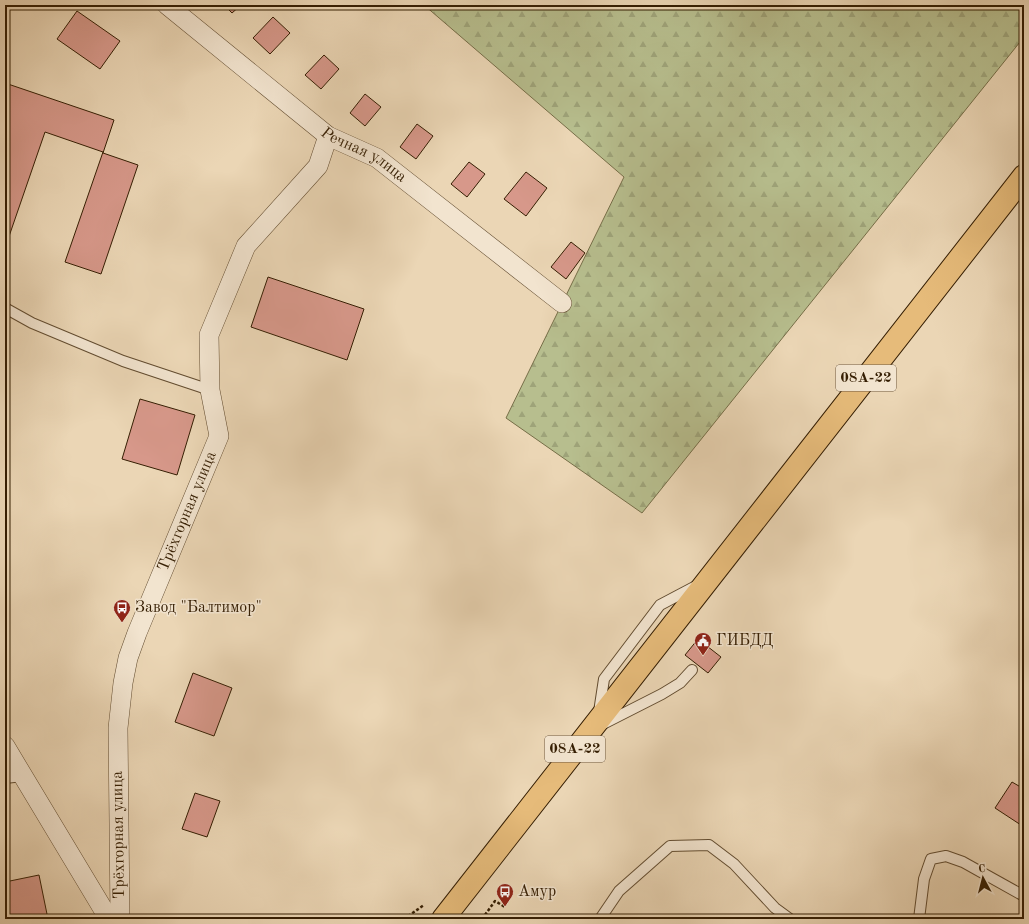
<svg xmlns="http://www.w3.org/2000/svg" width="1029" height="924" font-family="'Old Standard TT',serif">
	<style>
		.forest { fill: url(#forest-firs); stroke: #766e48 }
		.building { fill: #d7988a; stroke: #351e03 }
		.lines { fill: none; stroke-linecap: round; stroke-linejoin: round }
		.lane-casing { stroke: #624c30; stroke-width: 12 }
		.street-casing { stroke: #624c30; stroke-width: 20 }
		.highway-casing { stroke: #351e03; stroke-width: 24 }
		.path { stroke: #351e03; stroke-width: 2.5; stroke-dasharray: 3 2; stroke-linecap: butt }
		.lane { stroke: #f2e4cf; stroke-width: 10 }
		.street { stroke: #f2e4cf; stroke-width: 19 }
		.highway { stroke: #e6bb7a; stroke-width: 22 }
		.labels { text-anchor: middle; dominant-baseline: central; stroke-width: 3; stroke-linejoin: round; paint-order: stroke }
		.shield { fill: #f2e4cf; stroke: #6e5940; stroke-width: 1 }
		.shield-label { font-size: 15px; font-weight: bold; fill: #351e03 }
		.street-label { font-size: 16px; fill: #351e03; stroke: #f2e4cf }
		.poi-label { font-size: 16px; fill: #351e03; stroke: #f2e4cf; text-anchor: start }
	</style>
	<defs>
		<pattern id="forest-firs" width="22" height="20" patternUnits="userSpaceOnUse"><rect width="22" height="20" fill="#b7be8e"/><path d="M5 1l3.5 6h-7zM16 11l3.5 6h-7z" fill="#9ea379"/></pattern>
	</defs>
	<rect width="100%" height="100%" fill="#ebd6b5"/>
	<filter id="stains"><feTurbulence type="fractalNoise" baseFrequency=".005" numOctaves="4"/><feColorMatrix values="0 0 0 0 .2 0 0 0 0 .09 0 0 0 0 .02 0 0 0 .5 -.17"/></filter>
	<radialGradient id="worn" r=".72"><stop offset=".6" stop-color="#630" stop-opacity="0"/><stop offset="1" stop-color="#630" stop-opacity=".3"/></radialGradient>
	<path class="forest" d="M424,5H1024V37L642,513L506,418L624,177Z"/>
	<g class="building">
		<path d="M224,5H241L232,13Z"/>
		<path d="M77,11L120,41L100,69L57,39Z"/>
		<path d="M273,17L290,33L270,54L253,38Z"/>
		<path d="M324,55L339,69L321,89L305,75Z"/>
		<path d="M5,83L114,120L103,153L138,165L101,274L65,262L103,152L45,132L5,248Z"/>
		<path d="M365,94L381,107L365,126L350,113Z"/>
		<path d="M417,124L433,136L416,159L400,147Z"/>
		<path d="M469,162L485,174L467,197L451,184Z"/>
		<path d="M526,172L547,188L526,216L504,199Z"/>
		<path d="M571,242L585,253L566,279L551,267Z"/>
		<path d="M268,277L364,309L347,360L251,327Z"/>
		<path d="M140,399L195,415L177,475L122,459Z"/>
		<path d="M698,639L721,657L708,673L685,655Z"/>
		<path d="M193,673L232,688L214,736L175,722Z"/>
		<path d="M1012,782L1024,789V827L995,808Z"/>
		<path d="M195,793L220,801L207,837L182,829Z"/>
		<path d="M39,875L48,919H5V882Z"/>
	</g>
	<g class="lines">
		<defs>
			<g id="lane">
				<path d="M5,308L32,323L123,361L210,390"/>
				<path d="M599,712L604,679L660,605L696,586"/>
				<path d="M603,724L662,694L680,683L692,670"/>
				<path d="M5,778L23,776"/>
				<path d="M600,919L619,891L670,846L709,845L734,864L775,908L790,919"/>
				<path d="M919,919L924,879L931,859L946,856L963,862L1024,896"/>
			</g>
			<g id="street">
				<path id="s1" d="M167,5L328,136L377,158L562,303"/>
				<path d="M5,746L109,919"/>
				<path id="s2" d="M120,919L118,728L123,683L128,658L137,633L219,436L210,390L209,335L246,246L318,166L328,136"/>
			</g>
			<path id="highway" d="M443,919L1024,176"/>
		</defs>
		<use href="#lane" class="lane-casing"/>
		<use href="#street" class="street-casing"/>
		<use href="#highway" class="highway-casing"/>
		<g class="path">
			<path d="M404,919L424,905"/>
			<path d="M482,919L495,901L505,907"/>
		</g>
		<use href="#lane" class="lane"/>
		<use href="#street" class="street"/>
		<use href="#highway" class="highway"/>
	</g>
	<defs>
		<symbol id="bus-pin" viewBox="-11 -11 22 30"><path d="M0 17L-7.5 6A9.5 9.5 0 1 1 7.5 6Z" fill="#8f2418" stroke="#f2e4cf"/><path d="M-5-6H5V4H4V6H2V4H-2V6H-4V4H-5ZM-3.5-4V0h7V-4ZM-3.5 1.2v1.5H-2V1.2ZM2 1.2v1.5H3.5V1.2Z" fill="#fff"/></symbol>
		<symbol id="civic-pin" viewBox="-11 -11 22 30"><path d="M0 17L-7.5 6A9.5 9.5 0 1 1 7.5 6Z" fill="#8f2418" stroke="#f2e4cf"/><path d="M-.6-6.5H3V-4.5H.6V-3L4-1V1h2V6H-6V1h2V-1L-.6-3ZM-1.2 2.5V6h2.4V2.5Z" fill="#fff"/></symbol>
	</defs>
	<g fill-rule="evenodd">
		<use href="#bus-pin" x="112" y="598" width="20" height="27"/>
		<use href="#civic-pin" x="693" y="631" width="20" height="27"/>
		<use href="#bus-pin" x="495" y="882" width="20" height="27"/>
	</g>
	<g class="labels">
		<g class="shield">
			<rect x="836" y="365" width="60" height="26" rx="3"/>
			<rect x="545" y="736" width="60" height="26" rx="3"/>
		</g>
		<g class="shield-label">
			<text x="866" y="378">08А-22</text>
			<text x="575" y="749">08А-22</text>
		</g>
		<g class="street-label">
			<text stroke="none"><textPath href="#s1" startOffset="248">Речная улица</textPath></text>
			<text stroke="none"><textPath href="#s2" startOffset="420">Трёхгорная улица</textPath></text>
			<text transform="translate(119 835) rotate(-91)">Трёхгорная улица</text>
		</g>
		<g class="poi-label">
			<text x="135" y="608">Завод "Балтимор"</text>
			<text x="716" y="641">ГИБДД</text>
			<text x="518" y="892">Амур</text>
		</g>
	</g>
	<rect width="1029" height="924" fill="none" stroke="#ebd6b5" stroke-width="20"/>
	<rect x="6" y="6" width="1017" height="912" fill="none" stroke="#351e03" stroke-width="2"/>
	<rect x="10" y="10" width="1009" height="904" fill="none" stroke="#351e03"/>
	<g transform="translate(983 878) rotate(353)" stroke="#f2e4cf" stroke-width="3" paint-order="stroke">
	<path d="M0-3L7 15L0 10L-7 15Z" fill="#351e03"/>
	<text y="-6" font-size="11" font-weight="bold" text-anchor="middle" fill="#351e03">С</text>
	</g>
	<rect width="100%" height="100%" filter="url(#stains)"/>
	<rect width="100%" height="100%" fill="url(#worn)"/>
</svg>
